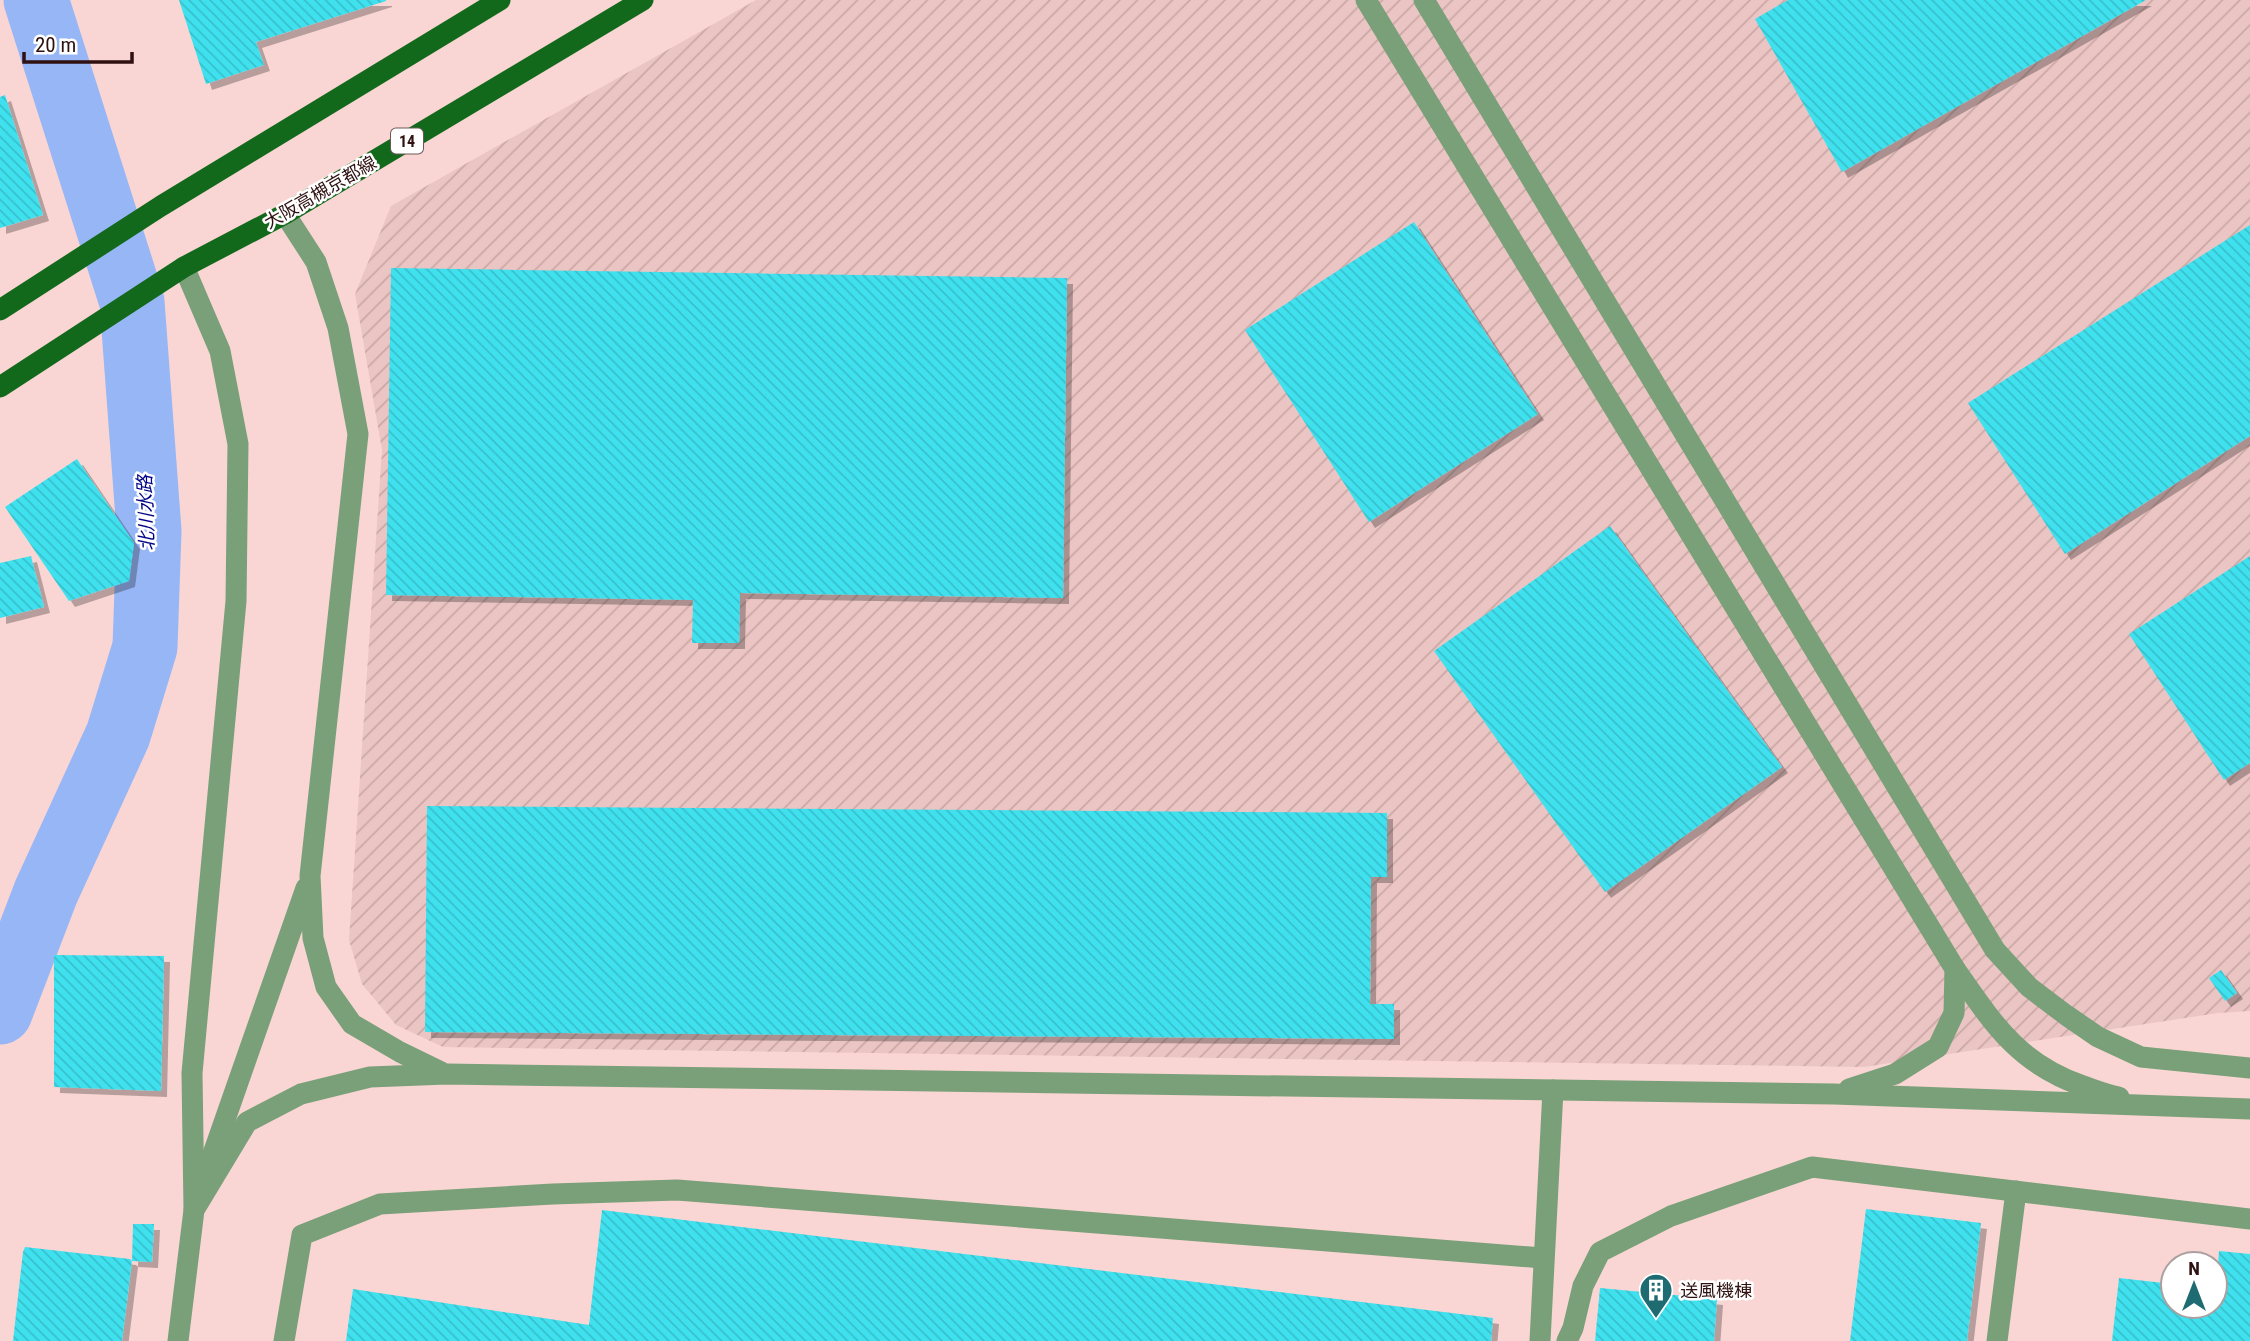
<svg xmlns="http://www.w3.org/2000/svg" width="2250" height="1341" font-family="'Roboto Condensed','Noto Sans JP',sans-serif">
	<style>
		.industrial { fill: url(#industrial-furrows) }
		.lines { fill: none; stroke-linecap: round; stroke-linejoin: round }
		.river { stroke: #97b6f5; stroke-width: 65 }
		.building { fill: url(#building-back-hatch); filter: url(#shadow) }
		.minor { stroke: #79a078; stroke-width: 21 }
		.major { stroke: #13691b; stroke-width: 21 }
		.labels { text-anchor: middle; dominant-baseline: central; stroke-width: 5; stroke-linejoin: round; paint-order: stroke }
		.shield { fill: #fff; stroke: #6d5858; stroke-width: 2 }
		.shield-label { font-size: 16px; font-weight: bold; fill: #2e1110 }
		.street-label { font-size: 18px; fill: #2e1110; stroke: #fff }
		.poi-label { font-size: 18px; fill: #2e1110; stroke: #fff; text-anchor: start }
		.water-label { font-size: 19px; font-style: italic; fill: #000586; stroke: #fff }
	</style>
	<defs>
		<pattern id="industrial-furrows" width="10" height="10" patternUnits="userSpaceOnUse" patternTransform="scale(1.75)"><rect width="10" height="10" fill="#ebc5c3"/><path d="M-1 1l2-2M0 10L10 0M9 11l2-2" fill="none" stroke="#caa8a6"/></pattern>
		<pattern id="building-back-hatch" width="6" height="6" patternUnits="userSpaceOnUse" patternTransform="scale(1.75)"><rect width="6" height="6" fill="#3fe1ef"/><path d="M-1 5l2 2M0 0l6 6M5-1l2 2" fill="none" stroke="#38c0cc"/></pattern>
		<filter id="shadow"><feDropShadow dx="6" dy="6" stdDeviation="0" flood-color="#0004"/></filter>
	</defs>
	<rect width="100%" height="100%" fill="#f9d6d3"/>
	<path class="industrial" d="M756,0H2250V1011L2218,1013L1864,1067L443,1047L396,1025L362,984L349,940L382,450L355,294L391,206Z"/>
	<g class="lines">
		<path class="river" d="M0,1012L46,892L118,735L145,647L149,531L132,302L36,0"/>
	</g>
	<g class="building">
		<path d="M179,0H386V1L256,42L264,65L206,84Z"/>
		<path d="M1788,0H2146L1842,172L1755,19Z"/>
		<path d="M5,95L43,215L0,228V97Z"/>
		<path d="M1414,222L1538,414L1369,522L1245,330Z"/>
		<path d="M2250,225V436L2065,554L1968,403Z"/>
		<path d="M391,268L1067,278L1063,598L740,593L739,643H692L693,600L386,595Z"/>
		<path d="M77,459L134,543L129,581L69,601L5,507Z"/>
		<path d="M1610,526L1782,767L1605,892L1434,651Z"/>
		<path d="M31,556L44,607L0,618V563Z"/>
		<path d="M2250,556V763L2224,780L2129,634Z"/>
		<path d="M427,806L1387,813V877H1371L1370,1004H1394V1039L425,1032Z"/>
		<path d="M54,955L164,956L161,1091L54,1087Z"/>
		<path d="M2221,970L2237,993L2225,1001L2209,978Z"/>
		<path d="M1866,1209L1981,1223L1967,1341H1850Z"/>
		<path d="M602,1210L1493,1318L1491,1341H346L353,1289L589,1325Z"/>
		<path d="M133,1224H154L152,1262L132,1261Z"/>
		<path d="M25,1247L130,1259L132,1261L122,1341H13L23,1252Z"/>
		<path d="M2219,1251L2250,1254V1341H2112L2119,1278L2173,1284V1306H2215Z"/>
		<path d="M1600,1288L1717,1299L1714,1341H1595Z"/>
	</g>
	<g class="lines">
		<g class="minor">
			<path d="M1366,0L1955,969L1954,1013L1938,1047L1895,1074L1849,1089"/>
			<path d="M1424,0L1995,950L2029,987L2066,1015L2098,1037L2141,1057L2250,1068"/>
			<path d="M285,214L316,262L338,328L358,434L310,876L313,938L326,987L352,1024L400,1052L441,1072"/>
			<path d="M184,267L220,351L238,444L236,601L192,1073L194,1209"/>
			<path d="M1955,969C1993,1023 2017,1063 2083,1086C2095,1090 2107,1095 2119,1097"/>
			<path d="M207,1171L306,888"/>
			<path d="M178,1341L194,1210L247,1122L301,1094L370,1077L446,1074L1834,1094L2250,1109"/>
			<path d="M284,1341L302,1235L380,1204L553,1194L677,1190L1543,1258"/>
			<path d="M1540,1341L1553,1090"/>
			<path d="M1567,1341L1573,1328L1583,1286L1600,1252L1671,1216L1812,1167L2250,1219"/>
			<path d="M1997,1341L2016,1191"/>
		</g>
		<g class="major">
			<path d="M0,310L161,206L500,0"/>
			<path d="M0,387L184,267L285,214L643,0"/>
		</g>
	</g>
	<defs>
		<symbol id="building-pin" viewBox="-11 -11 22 30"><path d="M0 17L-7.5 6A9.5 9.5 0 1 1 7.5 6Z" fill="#1f6b72" stroke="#fff"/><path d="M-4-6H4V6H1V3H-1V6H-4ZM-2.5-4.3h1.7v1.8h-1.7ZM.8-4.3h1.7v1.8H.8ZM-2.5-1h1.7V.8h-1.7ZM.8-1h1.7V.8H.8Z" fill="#fff"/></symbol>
	</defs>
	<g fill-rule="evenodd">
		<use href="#building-pin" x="1637" y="1271" width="38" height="52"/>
	</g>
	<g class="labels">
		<rect class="shield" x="391" y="128.5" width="32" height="25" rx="5"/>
		<g class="shield-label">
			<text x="407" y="141">14</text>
		</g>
		<g class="street-label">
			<text transform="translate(320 192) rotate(-30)">大阪高槻京都線</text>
		</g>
		<g class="poi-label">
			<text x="1680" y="1290">送風機棟</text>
		</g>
		<g class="water-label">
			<text transform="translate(146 513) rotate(-92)">北川水路</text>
		</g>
	</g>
	<g transform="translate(2194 1285)"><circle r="33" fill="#ffffff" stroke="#aba09f" stroke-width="2"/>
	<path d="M0-5L12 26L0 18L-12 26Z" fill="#1f6b72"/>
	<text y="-10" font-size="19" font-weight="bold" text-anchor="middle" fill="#2e1110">N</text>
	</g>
	<path d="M24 52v10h108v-10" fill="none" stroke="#2e1110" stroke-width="3.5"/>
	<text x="35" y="52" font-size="21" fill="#2e1110" stroke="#ffffff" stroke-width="5" paint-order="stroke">20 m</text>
</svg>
